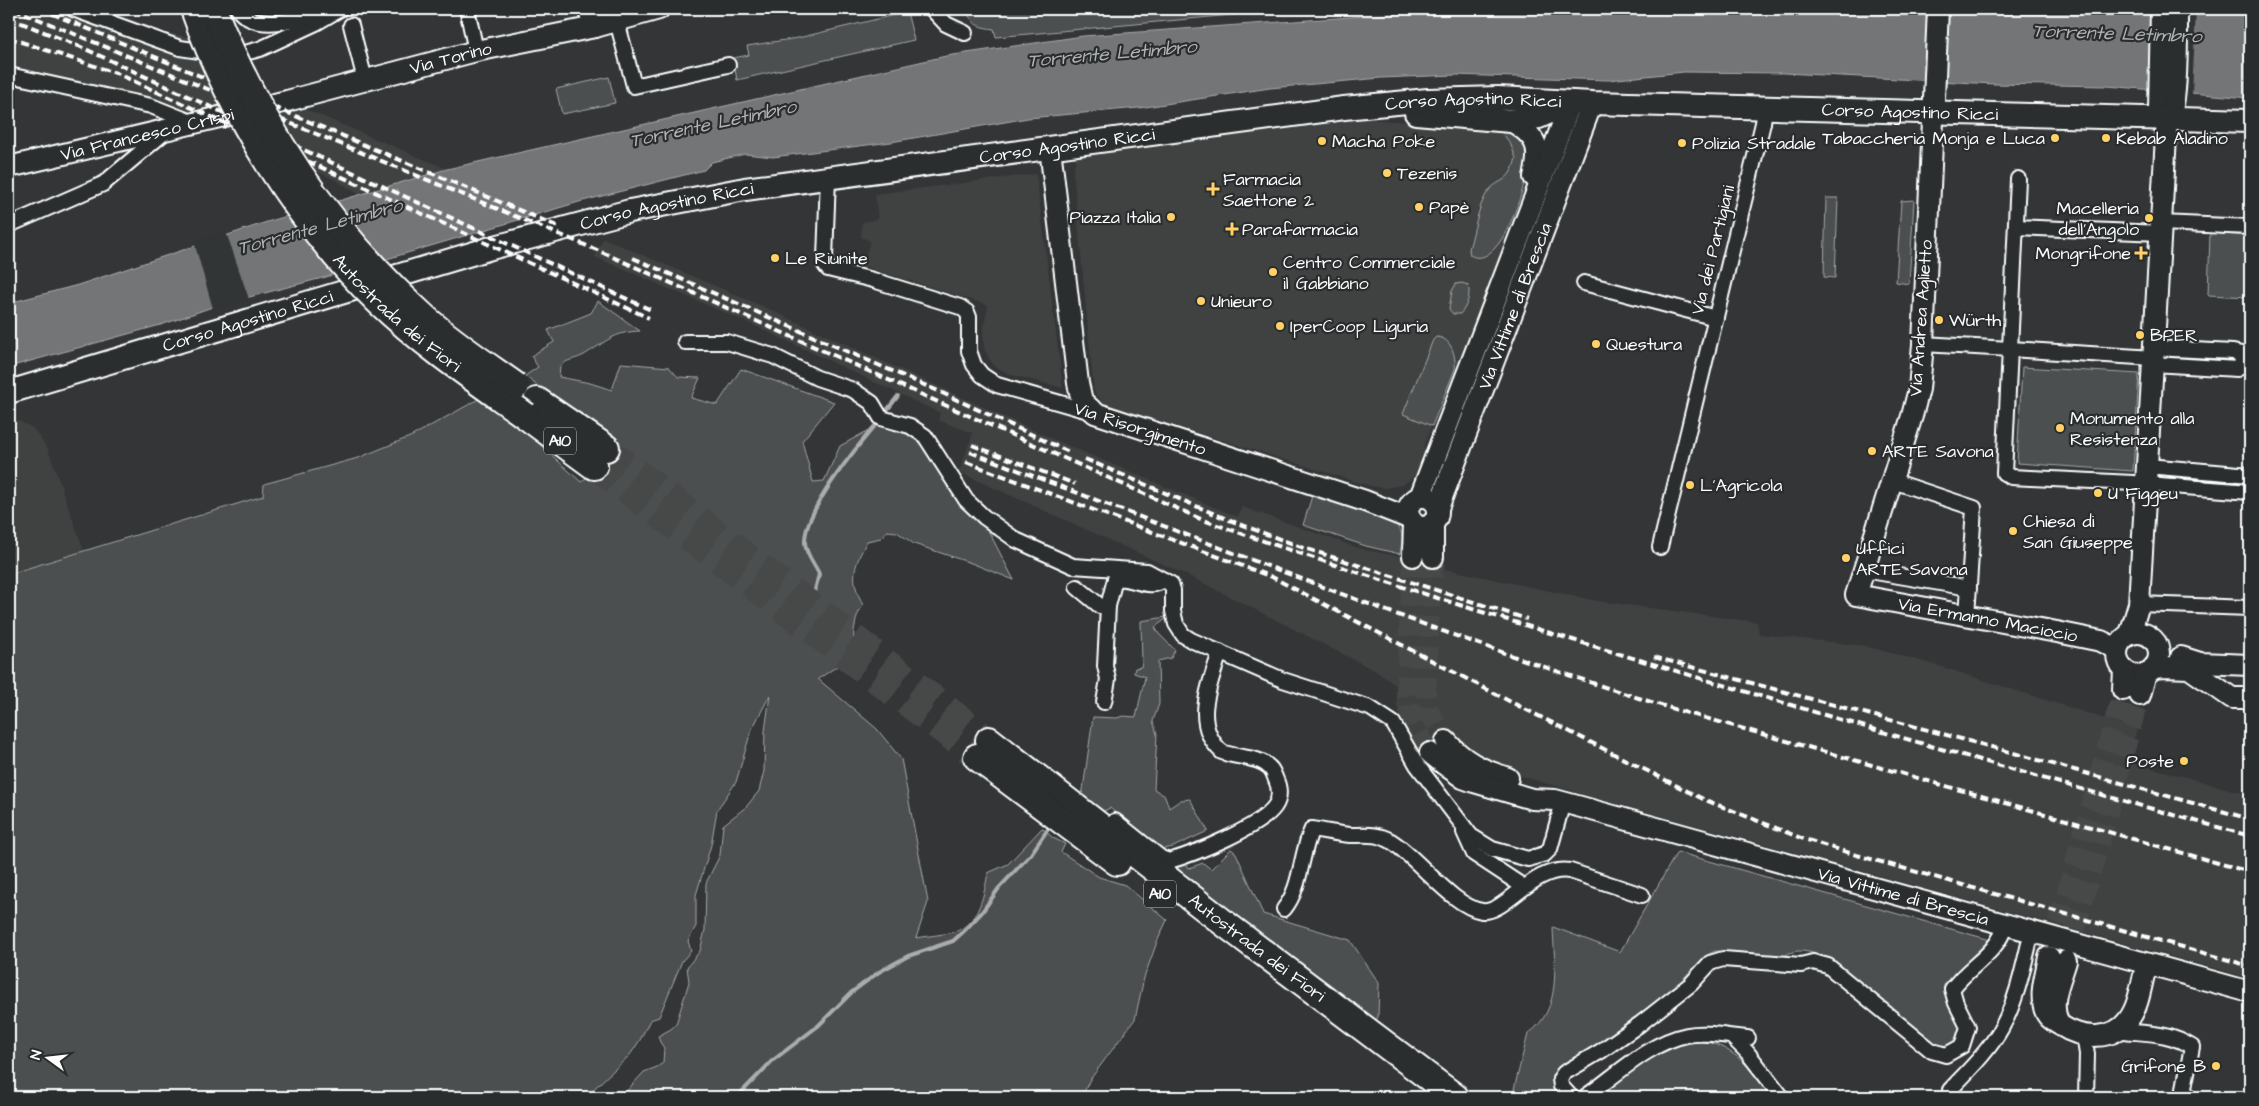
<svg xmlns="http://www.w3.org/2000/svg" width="2259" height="1106" font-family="'Architects Daughter',sans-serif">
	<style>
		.built { fill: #404243 }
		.green { fill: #4c4f50; stroke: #a6a7a8 }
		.water { fill: #737576; stroke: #abacad }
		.pier { fill: #333536 }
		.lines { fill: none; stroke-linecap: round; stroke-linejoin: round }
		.stream { stroke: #abacad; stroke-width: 4 }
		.secondary-tunnel { stroke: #47494a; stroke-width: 20; stroke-dasharray: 20 10; stroke-linecap: butt }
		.highway-tunnel { stroke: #47494a; stroke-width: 26; stroke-dasharray: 26 13; stroke-linecap: butt }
		.street-casing { stroke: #fff; stroke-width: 18 }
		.secondary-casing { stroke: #fff; stroke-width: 24 }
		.primary-casing { stroke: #fff; stroke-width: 26 }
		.highway-casing { stroke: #fff; stroke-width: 30 }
		.street { stroke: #2a2d2e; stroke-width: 14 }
		.secondary { stroke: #2a2d2e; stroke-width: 20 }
		.primary { stroke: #2a2d2e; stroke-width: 22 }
		.highway { stroke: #2a2d2e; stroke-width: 26 }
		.rail { stroke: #fff; stroke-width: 4; stroke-dasharray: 8 4; stroke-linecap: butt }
		.highway-bridge-casing { stroke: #fff; stroke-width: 30; stroke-linecap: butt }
		.highway-bridge { stroke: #2a2d2e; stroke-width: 26 }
		.poi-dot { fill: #ffd166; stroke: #2a2d2e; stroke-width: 2 }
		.labels { text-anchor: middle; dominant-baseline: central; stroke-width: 4.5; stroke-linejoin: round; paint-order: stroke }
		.shield { fill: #2a2d2e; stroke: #bfc0c0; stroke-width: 1 }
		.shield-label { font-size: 16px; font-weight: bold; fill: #fff }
		.street-label { font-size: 18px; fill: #fff; stroke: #2a2d2e }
		.poi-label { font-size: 18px; fill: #fff; stroke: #2a2d2e; text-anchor: start }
		.water-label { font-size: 19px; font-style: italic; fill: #b2b3b4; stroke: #2a2d2e }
	</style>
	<rect width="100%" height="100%" fill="#333536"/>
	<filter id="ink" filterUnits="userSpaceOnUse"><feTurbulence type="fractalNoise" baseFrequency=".02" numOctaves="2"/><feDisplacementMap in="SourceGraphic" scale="10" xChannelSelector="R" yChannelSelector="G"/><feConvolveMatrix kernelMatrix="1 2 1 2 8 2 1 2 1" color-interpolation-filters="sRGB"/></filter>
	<g filter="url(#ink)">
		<g class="built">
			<path d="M9,9H107L163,32L193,38L243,83L447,169L361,195L337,181L178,107L9,66Z"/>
			<path d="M1368,119L1509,130L1526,181L1505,235L1504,254L1463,358L1455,369L1424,445L1423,461L1414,477L1402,485L1385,488L1370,486L1105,404L1094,392L1073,170L1077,157L1333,121Z"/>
			<path d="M1036,174L1063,388L1012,375L994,366L988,357L984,347L983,333L988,305L863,266L870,241L861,237L862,222L878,219L875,194Z"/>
			<path d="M603,238L762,306L1055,440L1238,517L1242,507L1364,550L1398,556L1445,557V569L1597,601L1757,622L1759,634L1865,646L1939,666L2137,729L2128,761L2250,795V978L1582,794L1492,767L1461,745L1451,734L1418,755L1403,726L1397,706V686L1374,670L1191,577L959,472L973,433L938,420L940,413L751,324L595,257Z"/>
			<path d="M9,416L33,428L48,449L84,551L9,574Z"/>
		</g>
		<g class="green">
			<path d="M962,9H1296L996,37L994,29C969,26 977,22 962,9Z"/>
			<path d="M907,12L914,40L737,80L733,58L749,55L747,46L798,38Z"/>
			<path d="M609,77L615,103L562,114L556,89Z"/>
			<path d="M1500,130C1506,130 1516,131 1521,136C1524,139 1529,149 1529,153C1530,175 1502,274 1470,255L1469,249C1474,233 1478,206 1487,193C1498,177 1509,186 1516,158L1510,143Z"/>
			<path d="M1826,198H1838L1835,278L1824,277Z"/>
			<path d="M1914,200L1909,284L1896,282L1901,201Z"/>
			<path d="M2210,233L2250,236V297L2208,295Z"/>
			<path d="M1462,283L1468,285C1471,295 1467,307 1460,314H1453L1449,309L1452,291L1456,284Z"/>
			<path d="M598,301L640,331C613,332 606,342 584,355C575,360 567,359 560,366L559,377L590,383L612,390L621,363L669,367L678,377L700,378L691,398L717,405L741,369L834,402L802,441L813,482L824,481L840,446L882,423L920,439L943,470L953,494L988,530L1014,580L971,563L914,544L897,532L887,531L881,538L867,541C854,566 849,578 863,605L857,616L854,630L853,651L845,661L818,679L877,729L901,759L928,902L916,938C926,936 953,934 959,930C980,919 984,894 988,873L1008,864L1042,828L1053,838L1065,844L1061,852L1099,877L1125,885L1167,920L1157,942L1144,978L1135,1019L1089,1081L1082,1097H621L644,1072L657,1067L663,1063L664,1048L660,1042L658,1036L671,1029L676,1024L689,982L687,967L700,951L705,930L706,883L720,855L723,825L746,807L759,791L764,771L765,731L770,695L751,731L736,782L717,810L711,845L696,895V926L688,941L691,951L682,961L659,1017L650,1020L640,1040L630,1055L585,1097H9V574L263,496L264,484L358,458L412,436L486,395L581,482L590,475L568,410L525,376L538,367L531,356L554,342L548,330L591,313Z"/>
			<path d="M1436,337C1452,337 1456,357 1455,369L1432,426L1403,414L1433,340Z"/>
			<path d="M2022,367L2139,374L2133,471L2017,463Z"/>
			<path d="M1312,496L1388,519C1405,530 1403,535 1400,554L1366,546L1303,525Z"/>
			<path d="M1166,617V619L1155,627L1159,634L1175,650L1171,658L1158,661L1159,704L1153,721L1157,734L1154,789L1165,796L1169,808L1181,800L1190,799L1208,831L1173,847L1159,850L1110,808L1098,814L1082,797L1093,717L1117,718L1123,716L1136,717L1145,677L1134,673L1135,668L1141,667L1142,663L1141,621Z"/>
			<path d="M1231,849L1236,853L1263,914L1350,940L1379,983L1378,1017L1373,1025L1170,870L1186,864L1189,868L1203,863L1211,869Z"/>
			<path d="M1677,852L1994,941L1947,998C1951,1007 1958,1018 1960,1028C1962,1047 1944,1049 1931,1044L1825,957C1810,952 1797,947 1784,956L1715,951L1705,956L1678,984L1601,1044L1560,1065C1551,1074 1552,1086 1556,1097H1512L1528,1034C1563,1009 1554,964 1553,927L1620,952Z"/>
			<path d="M1697,1040C1732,1045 1746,1064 1768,1089L1758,1097H1599C1631,1073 1656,1044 1697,1040Z"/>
		</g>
		<path class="water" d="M1464,9H2250V98L2107,86L1994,84L1784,73L1684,72L1608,80L1455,75L1381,78L1270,88L1139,108L1028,118L891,142L773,157L745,154L712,162L704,170L579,202L326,277L215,306L164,324L9,367V303L78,285L267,222L447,169L946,56L1083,36Z"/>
		<g class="pier">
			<path d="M2158,9H2196L2192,95L2155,92Z"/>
			<path d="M226,232L249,299L213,309L194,242Z"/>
		</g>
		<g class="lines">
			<g class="stream">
				<path d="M884,414L898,396"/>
				<path d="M814,594L819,574C814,563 806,555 805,543C803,511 859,444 880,420"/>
				<path d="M737,1097L772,1061L818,1026L852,992L879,972L908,956L953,941L963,932L982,912L999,888L1031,854L1048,829"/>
			</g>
			<g class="secondary-tunnel">
				<path d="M1413,556L1406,692C1410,715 1417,733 1430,753"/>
				<path d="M1433,557L1426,691L1428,710L1446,741"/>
				<path d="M2050,953L2123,690"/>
				<path d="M2067,959L2140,695"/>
			</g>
			<g class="highway-tunnel">
				<path d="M606,448L989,740"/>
				<path d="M594,466L977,757"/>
			</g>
			<defs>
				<g id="street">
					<path d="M73,9L180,48L233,56L260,49L316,23L340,9"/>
					<path d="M238,9C256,34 301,19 324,9"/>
					<path d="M467,9L476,51"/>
					<path d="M932,9L946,24L965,33"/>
					<path d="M617,21L634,86L728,65"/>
					<path d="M351,25L365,80"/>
					<path d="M9,75L151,106L194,123"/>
					<path d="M828,178L825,258V265L828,269L873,280L960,307L967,312L969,317V351L974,365L982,375L997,385L1092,412"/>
					<path d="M2161,223L2250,227"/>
					<path d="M9,225L103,184L165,132"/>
					<path d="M2016,227L2161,233"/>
					<path d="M1584,283L1716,318"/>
					<path d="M685,342H727L773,356L817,378L853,390L872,403L881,418L910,426L925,436L966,500L984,517L1016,540L1073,566L1147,571L1171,584L1173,590V611L1176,624L1183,635L1191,640L1283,680L1370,708L1393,723L1417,765L1471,836L1492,849L1528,859L1545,854L1550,849L1563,802"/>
					<path d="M1923,344L2010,349L2018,179"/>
					<path d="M2154,358L2010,349L2004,473L2011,477L2133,483L2250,492"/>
					<path d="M2153,364L2237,369L2242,365L2241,354L2233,352L2154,348"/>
					<path d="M2147,466L2250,475"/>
					<path d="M1893,481L1974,508L1967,616"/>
					<path d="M1660,547L1763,123L1765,107"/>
					<path d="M1864,570L1969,588"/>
					<path d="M1077,587L1100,606H1108"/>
					<path d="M2139,604L2250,608"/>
					<path d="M1104,702L1108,679L1105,666L1108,606L1115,579C1131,575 1148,592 1164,580"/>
					<path d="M1115,821L1161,858L1169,861C1194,854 1261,827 1275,806C1280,799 1280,788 1276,780C1274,775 1273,770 1269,767C1258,756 1236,758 1222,752C1191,724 1210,685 1220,652"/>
					<path d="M1464,832L1474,854L1524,887"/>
					<path d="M1284,909C1302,887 1300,854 1312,829C1325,831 1338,834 1350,835C1365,835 1378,833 1391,841C1417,857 1453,907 1482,911C1506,914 1533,865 1570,871L1642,895"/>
					<path d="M2116,1030C2144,1034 2167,1031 2192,1047L2184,1088L2187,1097"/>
					<path d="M2084,1035L2087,1054L2086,1097"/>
					<path d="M1732,1037L1747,1052L1782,1097"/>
					<path d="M1950,1090C1968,1071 1989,1051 2002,1027C2018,998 2024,963 2032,931"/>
					<path d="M1571,1097L1561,1086L1560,1079L1564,1073L1601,1051L1640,1024L1691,984L1710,963L1723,959L1801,965L1813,962L1828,966L1932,1051L1946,1055L1962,1046L1968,1027L1956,1003L1952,989C1971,963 1996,956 2006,924"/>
					<path d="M1585,1097C1617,1075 1648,1043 1687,1035C1708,1031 1728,1037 1748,1038"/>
				</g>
				<g id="secondary">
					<path d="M588,9L595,27"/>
					<path id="s1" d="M1938,9L1923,344L1919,389L1912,416L1856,595L2057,632L2101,641L2117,649"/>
					<path d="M2161,9L2159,110L2167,119"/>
					<path d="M2169,118C2178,107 2177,27 2177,9"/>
					<path d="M1511,121C1538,137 1541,147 1534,177"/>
					<path d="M1050,148L1078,383L1082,401L1095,413L1365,501L1411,519"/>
					<path id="s2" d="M9,167L287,101L476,51L595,27L659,9"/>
					<path d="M1420,497L1571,102"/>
					<circle cx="1423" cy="512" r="15"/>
					<path id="s3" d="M1438,508L1592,103"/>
					<path d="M1413,556L1414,523"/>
					<path d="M1433,557V522"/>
					<circle cx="2138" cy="654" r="21"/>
					<path d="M2130,634L2139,604L2167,119"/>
					<path d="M2181,657L2200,663L2250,665"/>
					<path d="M2153,668L2164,667L2189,668L2232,698H2250"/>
					<path d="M2123,690L2124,670"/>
					<path d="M2140,695L2146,673"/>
					<path d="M1446,741C1464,762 1483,770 1508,778"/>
					<path id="s4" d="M1430,753L1445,765L1463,778L1474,782L1532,799L1555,800L1581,807L2250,992"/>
					<path d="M2049,957C2046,975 2038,995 2046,1013C2050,1020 2054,1021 2060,1025C2081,1039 2113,1042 2129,1019C2140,1004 2141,982 2147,964"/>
					<path d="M2057,1019C2050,1000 2061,979 2066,961"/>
				</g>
				<g id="primary">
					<path d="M1416,113L1511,121L1539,117L1568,104"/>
					<path id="s5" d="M9,392L491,248L630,211L745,189L1344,108L1428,100L1498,98L1592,103L2250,121"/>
				</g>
				<g id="highway">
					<path d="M537,401L606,448"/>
					<path d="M526,416L594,466"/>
					<path id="s6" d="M989,740L1224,923L1455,1097"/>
					<path d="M977,757L1117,862"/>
				</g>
			</defs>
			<use href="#street" class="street-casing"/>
			<use href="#secondary" class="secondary-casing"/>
			<use href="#primary" class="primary-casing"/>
			<use href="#highway" class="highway-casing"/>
			<use href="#street" class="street"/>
			<use href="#secondary" class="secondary"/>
			<use href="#primary" class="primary"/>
			<use href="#highway" class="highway"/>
			<g class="rail">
				<path d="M14,9L597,250L1203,520C1379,582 1558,636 1737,689C1908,740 2079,789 2250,836"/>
				<path d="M41,9L557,226"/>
				<path d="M9,18L81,47L651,310"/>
				<path d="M9,38L116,73L649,318"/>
				<path d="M633,258L938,391L1069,452"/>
				<path d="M972,445L1075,484"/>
				<path d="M970,452C1204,540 1437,636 1677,710L2250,872"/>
				<path d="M1085,459L1229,520L1301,547L1527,619"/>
				<path d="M966,462L1272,577L1509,701L1703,799L1801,838L1853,854L2250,966"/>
				<path d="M1654,657L1999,749L2250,819"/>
			</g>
			<defs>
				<g id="highway-bridge">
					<path id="s7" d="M194,9C231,115 298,223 379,302C424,345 476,380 526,416"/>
					<path d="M213,9C260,127 330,232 425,318C453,343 485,364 516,386"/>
				</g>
			</defs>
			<use href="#highway-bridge" class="highway-bridge-casing"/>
			<use href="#highway-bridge" class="highway-bridge"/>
		</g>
	</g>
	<g class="poi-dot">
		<circle cx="2055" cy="138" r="5"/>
		<circle cx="2106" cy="138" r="5"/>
		<circle cx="1322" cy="141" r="5"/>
		<circle cx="1682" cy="143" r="5"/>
		<circle cx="1387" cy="173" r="5"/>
		<path d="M1210.5 181.5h5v5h5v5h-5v5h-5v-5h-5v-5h5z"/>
		<circle cx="1419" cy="207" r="5"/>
		<circle cx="1171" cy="217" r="5"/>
		<circle cx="2149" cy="218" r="5"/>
		<path d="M1229.5 221.5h5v5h5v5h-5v5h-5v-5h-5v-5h5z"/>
		<path d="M2138.5 245.5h5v5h5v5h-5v5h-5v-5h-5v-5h5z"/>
		<circle cx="775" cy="258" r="5"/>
		<circle cx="1273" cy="272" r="5"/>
		<circle cx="1201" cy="301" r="5"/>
		<circle cx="1939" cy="320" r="5"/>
		<circle cx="1280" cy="326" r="5"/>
		<circle cx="2140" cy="335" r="5"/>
		<circle cx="1596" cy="344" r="5"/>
		<circle cx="2060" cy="428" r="5"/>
		<circle cx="1872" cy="451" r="5"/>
		<circle cx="1690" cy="485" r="5"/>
		<circle cx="2098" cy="493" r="5"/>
		<circle cx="2013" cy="531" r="5"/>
		<circle cx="1846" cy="558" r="5"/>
		<circle cx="2184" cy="761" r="5"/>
		<circle cx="2216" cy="1066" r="5"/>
	</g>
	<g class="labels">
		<g class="shield">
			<rect x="544" y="427.5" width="32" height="27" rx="4"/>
			<rect x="1144" y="880.5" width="32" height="27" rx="4"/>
		</g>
		<g class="shield-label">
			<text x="560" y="441">A10</text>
			<text x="1160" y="894">A10</text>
		</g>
		<g class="street-label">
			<text stroke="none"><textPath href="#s2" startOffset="455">Via Torino</textPath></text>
			<text stroke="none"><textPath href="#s5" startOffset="1498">Corso Agostino Ricci</textPath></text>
			<text stroke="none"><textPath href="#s5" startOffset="1935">Corso Agostino Ricci</textPath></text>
			<text stroke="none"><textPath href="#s2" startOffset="142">Via Francesco Crispi</textPath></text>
			<text stroke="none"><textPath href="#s5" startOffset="1089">Corso Agostino Ricci</textPath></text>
			<text stroke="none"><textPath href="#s5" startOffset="684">Corso Agostino Ricci</textPath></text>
			<text transform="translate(1713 250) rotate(-76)">Via dei Partigiani</text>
			<text stroke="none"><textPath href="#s3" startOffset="216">Via Vittime di Brescia</textPath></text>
			<text stroke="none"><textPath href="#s7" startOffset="370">Autostrada dei Fiori</textPath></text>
			<text transform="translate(1921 318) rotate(-86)">Via Andrea Aglietto</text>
			<text stroke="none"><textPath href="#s5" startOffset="249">Corso Agostino Ricci</textPath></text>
			<text transform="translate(1140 429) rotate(18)">Via Risorgimento</text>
			<text stroke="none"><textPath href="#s1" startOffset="730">Via Ermanno Maciocio</textPath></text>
			<text stroke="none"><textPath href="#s4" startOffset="498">Via Vittime di Brescia</textPath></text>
			<text stroke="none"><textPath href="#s6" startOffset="339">Autostrada dei Fiori</textPath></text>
		</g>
		<g class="poi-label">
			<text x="2045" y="138" text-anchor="end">Tabaccheria Monja e Luca</text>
			<text x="2116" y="138">Kebab Aladino</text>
			<text x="1332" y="141">Macha Poke</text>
			<text x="1692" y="143">Polizia Stradale</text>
			<text x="1397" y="173">Tezenis</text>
			<text x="1223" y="179">Farmacia<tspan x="1223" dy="21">Saettone 2</tspan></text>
			<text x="1429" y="207">Papè</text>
			<text x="2139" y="208" text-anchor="end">Macelleria<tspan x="2139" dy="21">dell'Angolo</tspan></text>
			<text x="1161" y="217" text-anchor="end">Piazza Italia</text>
			<text x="1242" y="229">Parafarmacia</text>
			<text x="2131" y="253" text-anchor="end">Mongrifone</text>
			<text x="785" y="258">Le Riunite</text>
			<text x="1283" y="262">Centro Commerciale<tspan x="1283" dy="21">il Gabbiano</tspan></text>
			<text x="1211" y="301">Unieuro</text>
			<text x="1949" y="320">Würth</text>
			<text x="1290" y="326">IperCoop Liguria</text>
			<text x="2150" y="335">BPER</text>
			<text x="1606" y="344">Questura</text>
			<text x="2070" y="418">Monumento alla<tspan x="2070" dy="21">Resistenza</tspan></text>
			<text x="1882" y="451">ARTE Savona</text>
			<text x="1700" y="485">L'Agricola</text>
			<text x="2108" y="493">U Figgeu</text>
			<text x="2023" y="521">Chiesa di<tspan x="2023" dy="21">San Giuseppe</tspan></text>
			<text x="1856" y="548">Uffici<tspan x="1856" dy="21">ARTE Savona</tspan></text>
			<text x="2174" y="761" text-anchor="end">Poste</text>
			<text x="2206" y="1066" text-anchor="end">Grifone B</text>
		</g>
		<g class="water-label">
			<text transform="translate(2117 34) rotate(2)">Torrente Letimbro</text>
			<text transform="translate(1112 54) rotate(-5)">Torrente Letimbro</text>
			<text transform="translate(713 124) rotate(-12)">Torrente Letimbro</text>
			<text transform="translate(320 227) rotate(-15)">Torrente Letimbro</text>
		</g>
	</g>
	<rect width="2259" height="1106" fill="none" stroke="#2a2d2e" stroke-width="30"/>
	<rect x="15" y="15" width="2229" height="1076" fill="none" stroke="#fff" stroke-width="2" filter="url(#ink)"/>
	<g transform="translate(48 1058) rotate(285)" stroke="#2a2d2e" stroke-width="4" paint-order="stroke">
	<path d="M0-4L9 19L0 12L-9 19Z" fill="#ffffff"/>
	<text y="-8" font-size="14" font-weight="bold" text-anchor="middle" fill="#ffffff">N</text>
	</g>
</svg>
